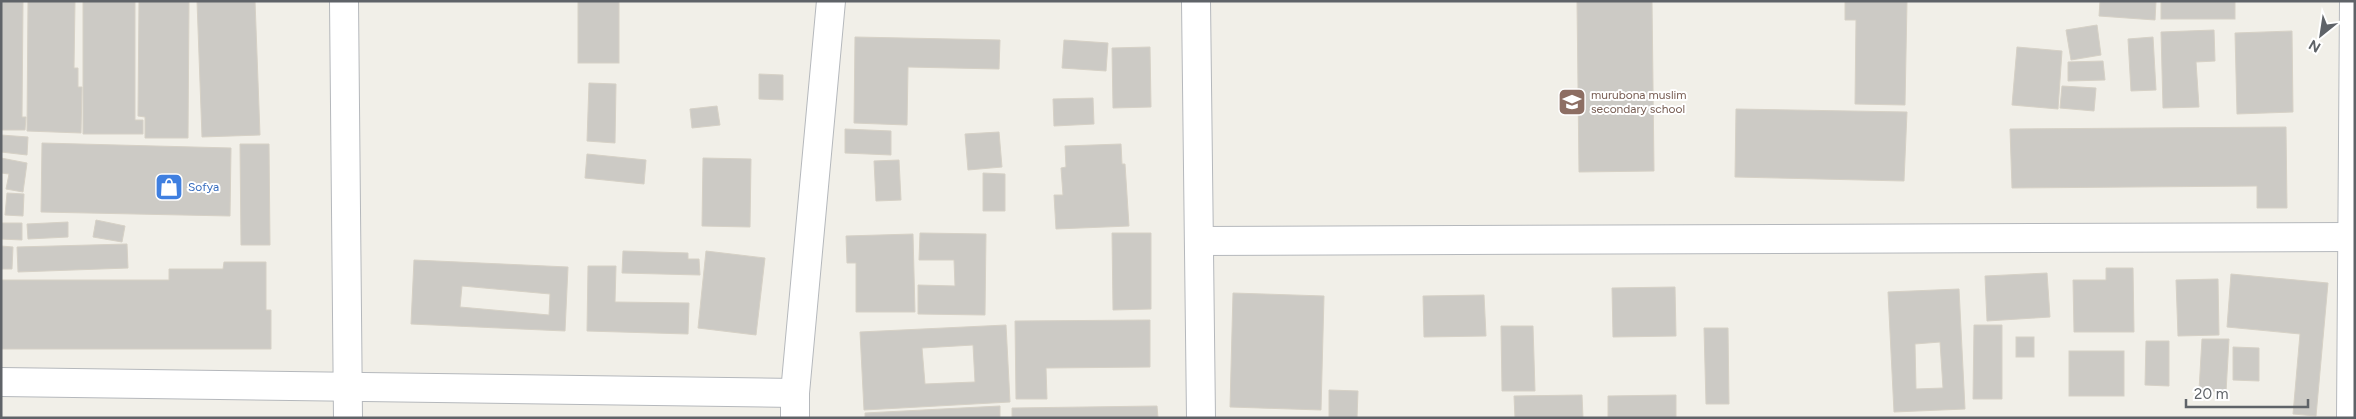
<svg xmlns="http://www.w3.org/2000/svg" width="2356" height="419" font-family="Figtree,sans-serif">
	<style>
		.building { fill: #cccac5; stroke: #d6d1c6; fill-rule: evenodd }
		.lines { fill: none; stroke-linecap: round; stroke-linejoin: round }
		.minor-casing { stroke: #b5b8bc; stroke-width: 30 }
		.minor { stroke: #fff; stroke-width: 28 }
		.labels { text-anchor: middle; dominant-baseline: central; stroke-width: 4; stroke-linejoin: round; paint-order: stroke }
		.education-label { font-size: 12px; fill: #785e54; stroke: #fff; text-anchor: start }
		.shop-label { font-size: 12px; fill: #366cbe; stroke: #fff; text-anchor: start }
	</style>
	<rect width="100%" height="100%" fill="#f1efe8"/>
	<g class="building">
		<path d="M1,1H23L22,117H26L25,130H1Z"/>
		<path d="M28,1H75L74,68H78V87H82L81,133L27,131Z"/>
		<path d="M83,1H135V120H143V134H83Z"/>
		<path d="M139,1H189L188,138H145V117L138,116Z"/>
		<path d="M197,1H255L260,135L202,137Z"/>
		<rect x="578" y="1" width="41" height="62"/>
		<path d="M1577,1H1652L1654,171L1579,172Z"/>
		<path d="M1845,1H1907L1905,105L1855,104L1856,20H1845Z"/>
		<path d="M2100,1H2156L2155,20L2099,16Z"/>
		<rect x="2161" y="1" width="74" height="18"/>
		<path d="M2097,25L2101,55L2071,60L2066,30Z"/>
		<path d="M2214,30L2215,61L2196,62L2199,107L2163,108L2161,32Z"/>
		<path d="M2292,31L2293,112L2237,114L2235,33Z"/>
		<path d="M855,37L1000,40L999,69L908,67L907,125L854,123Z"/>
		<path d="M2153,37L2156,90L2131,91L2128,39Z"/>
		<path d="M1064,40L1108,43L1106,71L1062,68Z"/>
		<path d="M1150,47L1151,107L1113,108L1112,48Z"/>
		<path d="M2017,47L2062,51L2058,109L2012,105Z"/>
		<path d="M2103,61L2105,80L2068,81V62Z"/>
		<path d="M759,74L783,75V100L759,99Z"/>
		<path d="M589,83L616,84L615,143L587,141Z"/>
		<path d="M2062,86L2096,88L2094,111L2060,108Z"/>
		<path d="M1093,98L1094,124L1054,126L1053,99Z"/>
		<path d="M717,106L720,125L692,128L690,109Z"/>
		<path d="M1736,109L1907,112L1904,181L1735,177Z"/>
		<path d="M2286,127L2287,208H2257V186L2012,188L2010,129Z"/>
		<path d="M845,129L891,131V155L845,153Z"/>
		<path d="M999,132L1002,167L968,170L965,134Z"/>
		<path d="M1,135L28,137L27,155L1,152Z"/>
		<path d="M42,143L231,148L230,216L41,212Z"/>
		<path d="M240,144H269L270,245H241Z"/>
		<path d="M1121,144L1122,164H1125L1129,226L1056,229L1054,195H1063L1061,168L1066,167L1065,146Z"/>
		<path d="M587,154L646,160L644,184L585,178Z"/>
		<path d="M1,158L27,163L23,192L6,189L9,174L1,173Z"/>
		<path d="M703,158L751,159L750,227L702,226Z"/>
		<path d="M899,160L901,200L876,201L874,161Z"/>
		<path d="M983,173L1005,174V211H983Z"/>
		<path d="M7,193L24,194L23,216L5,215Z"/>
		<path d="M96,220L125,226L122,242L93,237Z"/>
		<path d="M68,222V237L28,239L27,224Z"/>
		<path d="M1,223H22V240L1,239Z"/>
		<path d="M920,233L986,234L985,315L918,314V285L955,286L954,260H919Z"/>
		<path d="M1112,233H1151V309L1113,310Z"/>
		<path d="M913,234L915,312H856V263H847L846,236Z"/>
		<path d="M127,244L128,268L18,272L17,247Z"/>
		<path d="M1,246L13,247L12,269H1Z"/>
		<path d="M623,251L688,253V259H699L700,275L622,273Z"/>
		<path d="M706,251L765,258L756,335L698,328Z"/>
		<path d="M414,260L568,267L565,331L411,324ZM462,286L550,294L549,315L460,307Z"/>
		<path d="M224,262H266V310H271V349H1V280H169V269H223Z"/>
		<path d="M588,266H616L615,302L689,303L688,334L587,331Z"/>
		<path d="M2106,268H2133L2134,332H2074L2073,280H2106Z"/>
		<path d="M2047,273L2050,317L1987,321L1985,276Z"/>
		<path d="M2231,274L2328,283L2316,416L2293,414L2300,334L2227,327Z"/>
		<path d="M2218,279L2219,335L2178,336L2176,280Z"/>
		<path d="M1675,287L1676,336L1613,337L1612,288Z"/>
		<path d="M1959,289L1965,409L1894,412L1888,292ZM1940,342L1943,388L1916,389L1915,344Z"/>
		<path d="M1233,293L1324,296L1321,410L1230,407Z"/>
		<path d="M1484,295L1486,336L1424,337L1423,296Z"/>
		<path d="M1150,320V367L1046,368L1047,399H1016L1015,321Z"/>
		<path d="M1006,325L1010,402L864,410L860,332ZM973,345L975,382L925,384L922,348Z"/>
		<path d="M1974,325H2002V399H1973Z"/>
		<path d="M1501,326H1533L1535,391H1502Z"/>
		<path d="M1704,328H1728L1729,404H1706Z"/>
		<rect x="2016" y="337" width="18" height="20"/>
		<path d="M2202,339H2229L2226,392L2199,390Z"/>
		<path d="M2146,341H2169V386L2145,385Z"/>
		<path d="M2233,347L2259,348V381L2233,380Z"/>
		<rect x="2069" y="351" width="55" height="45"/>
		<path d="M1329,390L1358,391L1357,418H1329Z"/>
		<path d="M1582,395L1583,418H1515L1514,396Z"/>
		<path d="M1676,395V418H1608V396Z"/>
		<path d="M1000,406V418H865V413Z"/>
		<path d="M1157,406L1158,418H1012V408Z"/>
	</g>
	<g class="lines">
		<defs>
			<g id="minor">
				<path d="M344,1L348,418"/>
				<path d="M1196,1L1201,418"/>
				<path d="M1199,241L2352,237"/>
				<path d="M1,382L795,393"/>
				<path d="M795,418V393L831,1"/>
				<path d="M2351,418L2354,1"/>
			</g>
		</defs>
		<use href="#minor" class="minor-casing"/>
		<use href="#minor" class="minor"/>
	</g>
	<defs>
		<symbol id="school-square" viewBox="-11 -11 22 22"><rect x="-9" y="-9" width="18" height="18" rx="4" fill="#8d6e63" stroke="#fff"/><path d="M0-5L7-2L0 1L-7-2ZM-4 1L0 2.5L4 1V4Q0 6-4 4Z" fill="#fff"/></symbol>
		<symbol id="shop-square" viewBox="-11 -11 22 22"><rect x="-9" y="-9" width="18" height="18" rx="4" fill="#3f7fe0" stroke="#fff"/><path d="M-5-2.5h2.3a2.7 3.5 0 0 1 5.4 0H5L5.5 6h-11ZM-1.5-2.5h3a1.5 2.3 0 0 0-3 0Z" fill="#fff"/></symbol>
	</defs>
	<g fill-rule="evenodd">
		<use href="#school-square" x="1556" y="86" width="32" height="32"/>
		<use href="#shop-square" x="153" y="171" width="32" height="32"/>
	</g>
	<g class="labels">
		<g class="education-label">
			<text x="1591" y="95">murubona muslim<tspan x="1591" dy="14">secondary school</tspan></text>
		</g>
		<g class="shop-label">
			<text x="188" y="187">Sofya</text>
		</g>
	</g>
	<rect width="2356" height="419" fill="none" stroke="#5f6368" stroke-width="5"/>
	<g transform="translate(2321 35) rotate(210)" stroke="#ffffff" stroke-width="4" paint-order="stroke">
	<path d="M0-4L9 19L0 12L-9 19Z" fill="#5f6368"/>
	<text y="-8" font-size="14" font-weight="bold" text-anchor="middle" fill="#5f6368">N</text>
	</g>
	<path d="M2186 399v8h122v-8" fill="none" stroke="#5f6368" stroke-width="2.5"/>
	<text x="2194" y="399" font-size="15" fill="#5f6368" stroke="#ffffff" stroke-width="4" paint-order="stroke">20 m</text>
</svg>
